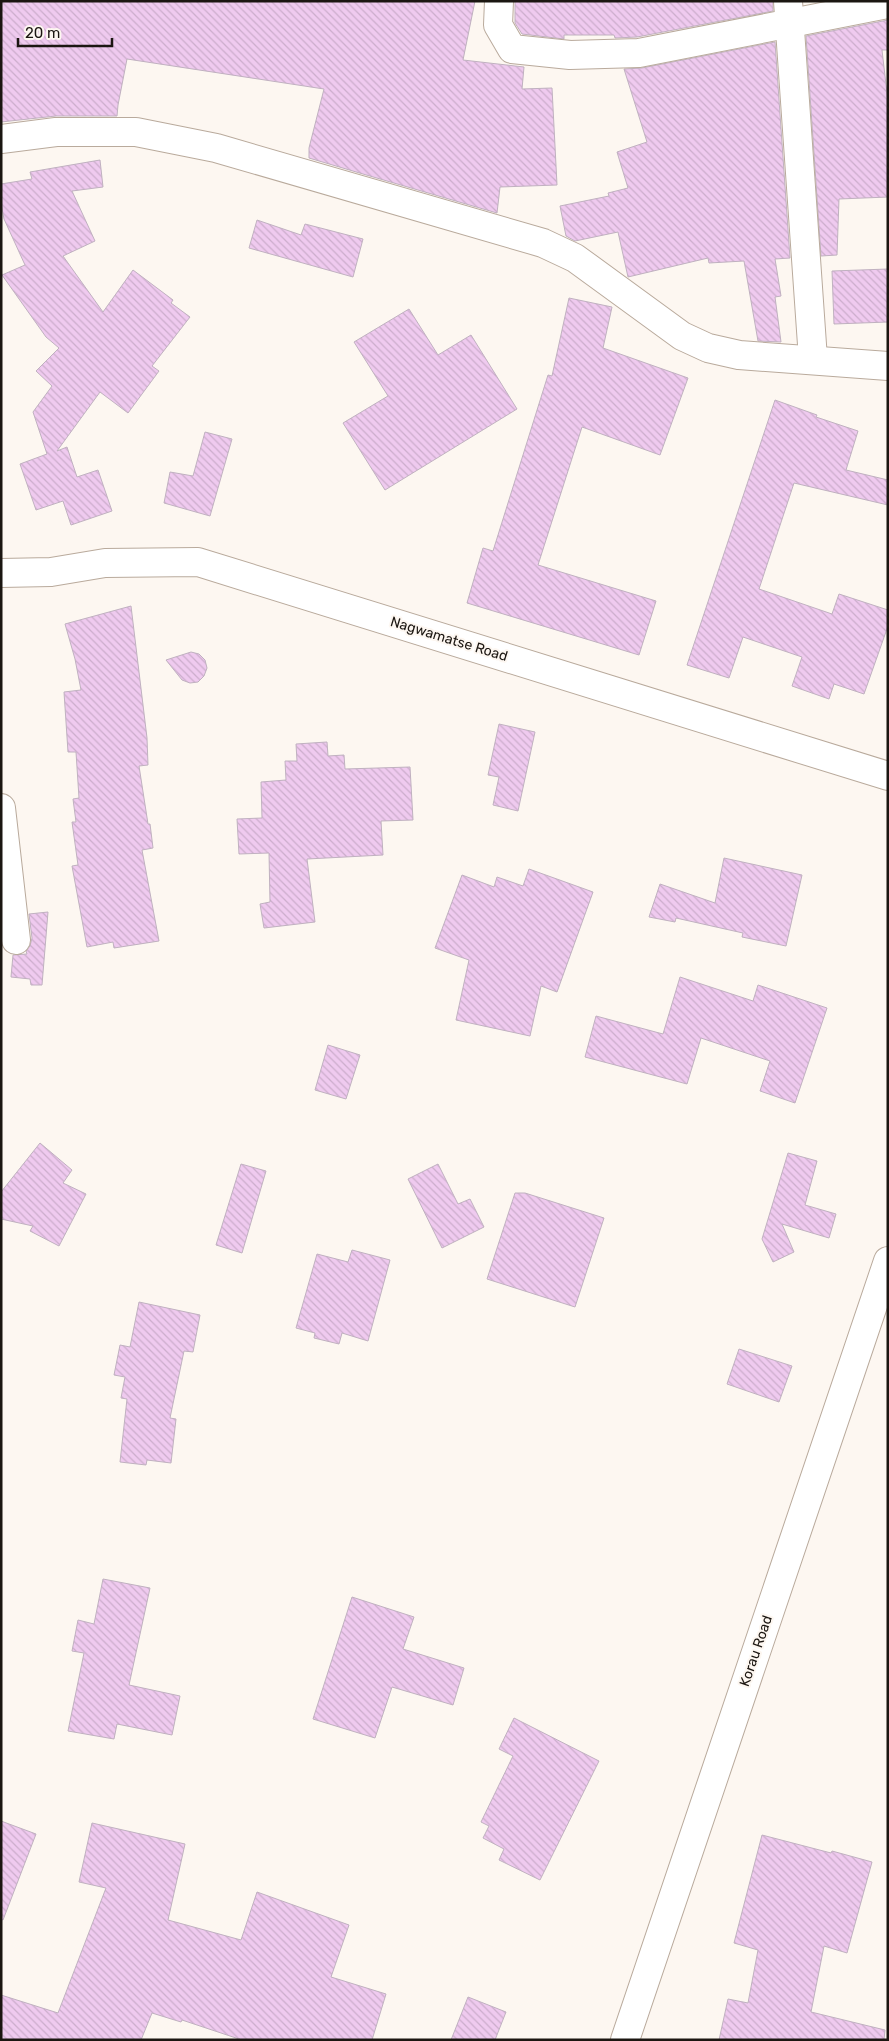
<svg xmlns="http://www.w3.org/2000/svg" width="889" height="2041" font-family="Rubik,sans-serif">
	<style>
		.building { fill: url(#building-back-hatch); stroke: #c0b1c0 }
		.lines { fill: none; stroke-linecap: round; stroke-linejoin: round }
		.minor-casing { stroke: #b9aa9c; stroke-width: 30 }
		.tertiary-casing { stroke: #b9aa9c; stroke-width: 30 }
		.minor { stroke: #fff; stroke-width: 28 }
		.tertiary { stroke: #fff; stroke-width: 28 }
		.labels { text-anchor: middle; dominant-baseline: central; stroke-width: 4; stroke-linejoin: round; paint-order: stroke }
		.street-label { font-size: 14px; fill: #1b1611; stroke: #fdf7f1 }
	</style>
	<defs>
		<pattern id="building-back-hatch" width="6" height="6" patternUnits="userSpaceOnUse" patternTransform="scale(1.25)"><rect width="6" height="6" fill="#efcaef"/><path d="M-1 5l2 2M0 0l6 6M5-1l2 2" fill="none" stroke="#ccadcc"/></pattern>
	</defs>
	<rect width="100%" height="100%" fill="#fdf7f1"/>
	<g class="building">
		<path d="M1,1H475L463,60L524,67L522,89L552,88L557,185L500,187L497,213L363,174L309,158V148L324,89L127,59L118,105L117,116H56L1,122Z"/>
		<path d="M515,1H773V11L637,37L615,38L614,35H564V39L522,34L515,23Z"/>
		<path d="M888,20V50H882L888,102V197L839,199L837,255L821,256L806,36Z"/>
		<path d="M775,42L790,258L775,259L781,296L775,297L781,342L758,341L744,261L709,263L708,258L628,277L618,232L575,241L566,236L560,206L609,196L608,193L628,188L617,152L647,142L624,69L642,68Z"/>
		<path d="M100,160L103,187L72,191L95,241L63,256L103,312L133,270L173,300L171,303L190,317L152,366L159,371L128,413L100,392L57,451L67,447L77,477L98,470L112,511L71,525L63,501L36,510L20,464L47,454L33,412L52,386L36,371L59,348L46,337L2,275L25,265L4,219L1,203V184L32,179L30,172Z"/>
		<path d="M257,220L301,235L305,224L363,239L353,277L249,248Z"/>
		<path d="M888,269V322L834,324L832,271Z"/>
		<path d="M569,298L612,307L603,348L688,378L660,455L582,427L538,565L656,601L639,655L467,603L483,548L493,551L548,375L552,376Z"/>
		<path d="M409,309L438,355L471,335L517,409L385,490L343,423L388,396L354,342Z"/>
		<path d="M775,400L817,415L816,417L858,431L846,470L888,480V505L794,483L759,589L832,614L839,594L888,610V626L864,694L834,684L829,699L792,686L802,657L743,637L729,678L687,665Z"/>
		<path d="M205,432L232,439L210,516L164,503L170,472L193,476Z"/>
		<path d="M131,606L147,738L148,765L139,766L148,824H150L153,848L142,850L159,941L114,948L113,942L87,947L72,866L78,865L72,822H76L73,799L79,798L76,752H68L64,692L81,690L75,659L65,624Z"/>
		<path d="M191,652L199,654L205,660L207,668L204,676L198,682L190,683L182,680L166,660Z"/>
		<path d="M499,724L535,732L518,811L493,805L499,777L488,775Z"/>
		<path d="M327,742L328,756L344,755L345,769L410,767L413,820L381,821L383,855L307,859L315,922L264,928L260,904L270,902L269,853L239,854L237,819L262,818L261,782L286,780L285,761H297L296,744Z"/>
		<path d="M724,858L802,875L786,946L742,937L743,933L676,918L675,922L649,917L660,884L715,903Z"/>
		<path d="M529,869L593,892L557,992L541,986L530,1036L456,1020L469,960L435,948L462,875L494,887L497,877L523,886Z"/>
		<path d="M48,912L42,985H31L30,979L11,977L13,955L27,954L26,951L30,946L32,938L29,914Z"/>
		<path d="M680,977L753,1001L758,985L827,1008L795,1103L760,1091L770,1061L701,1038L687,1084L585,1057L596,1016L663,1034Z"/>
		<path d="M328,1045L360,1055L346,1099L315,1090Z"/>
		<path d="M40,1143L72,1170L63,1183L86,1194L59,1246L30,1231L33,1226L1,1219V1192Z"/>
		<path d="M788,1153L817,1161L805,1205L836,1214L829,1238L782,1224L794,1252L773,1262L762,1239Z"/>
		<path d="M241,1164L266,1171L242,1253L216,1245Z"/>
		<path d="M438,1164L458,1204L470,1199L484,1227L442,1248L408,1179Z"/>
		<path d="M515,1193H525L604,1218L575,1307L487,1279Z"/>
		<path d="M352,1250L390,1260L368,1341L342,1333L339,1344L314,1338L315,1333L296,1328L317,1254L348,1262Z"/>
		<path d="M139,1302L200,1315L193,1352L184,1351L170,1418L176,1419L171,1463L147,1460L146,1465L120,1462L127,1399L121,1398L125,1377L114,1375L120,1345L130,1347Z"/>
		<path d="M739,1349L792,1366L779,1402L727,1384Z"/>
		<path d="M103,1579L150,1588L129,1685L180,1696L172,1735L117,1724L114,1739L68,1731L84,1653L72,1651L78,1620L94,1624Z"/>
		<path d="M352,1597L414,1617L403,1649L464,1668L453,1705L392,1687L375,1738L313,1719Z"/>
		<path d="M514,1718L599,1761L540,1880L499,1860L504,1849L483,1838L489,1826L481,1822L513,1756L499,1749Z"/>
		<path d="M1,1821L36,1834L3,1920L1,1919Z"/>
		<path d="M92,1823L185,1844L168,1920L241,1940L257,1892L349,1925L331,1977L386,1994L372,2040H242L182,2020L181,2022L152,2013L141,2040H1V1995L58,2013L106,1888L79,1882Z"/>
		<path d="M762,1835L831,1853L832,1851L872,1862L847,1953L824,1946L811,2012L885,2030L884,2040H719L728,1999L748,2003L758,1950L734,1943Z"/>
		<path d="M468,1997L506,2012L495,2040H451Z"/>
	</g>
	<g class="lines">
		<defs>
			<g id="minor">
				<path d="M499,1L498,25L512,49L570,55L639,53L888,4"/>
				<path d="M788,1L813,359"/>
				<path d="M1,139L56,132H136L216,148L543,243L575,258L682,336L708,348L739,355L888,366"/>
				<path d="M1,573L51,572L105,563L198,562L888,776"/>
				<path d="M1,808L16,940"/>
			</g>
			<path id="tertiary" d="M625,2040L888,1261"/>
		</defs>
		<use href="#minor" class="minor-casing"/>
		<use href="#tertiary" class="tertiary-casing"/>
		<use href="#minor" class="minor"/>
		<use href="#tertiary" class="tertiary"/>
	</g>
	<g class="labels">
		<g class="street-label">
			<text transform="translate(449 639) rotate(17)">Nagwamatse Road</text>
			<text transform="translate(756 1651) rotate(-71)">Korau Road</text>
		</g>
	</g>
	<rect width="889" height="2041" fill="none" stroke="#1b1611" stroke-width="5"/>
	<path d="M18 38v8h94v-8" fill="none" stroke="#1b1611" stroke-width="2.5"/>
	<text x="25" y="38" font-size="15" fill="#1b1611" stroke="#fdf7f1" stroke-width="4" paint-order="stroke">20 m</text>
</svg>
